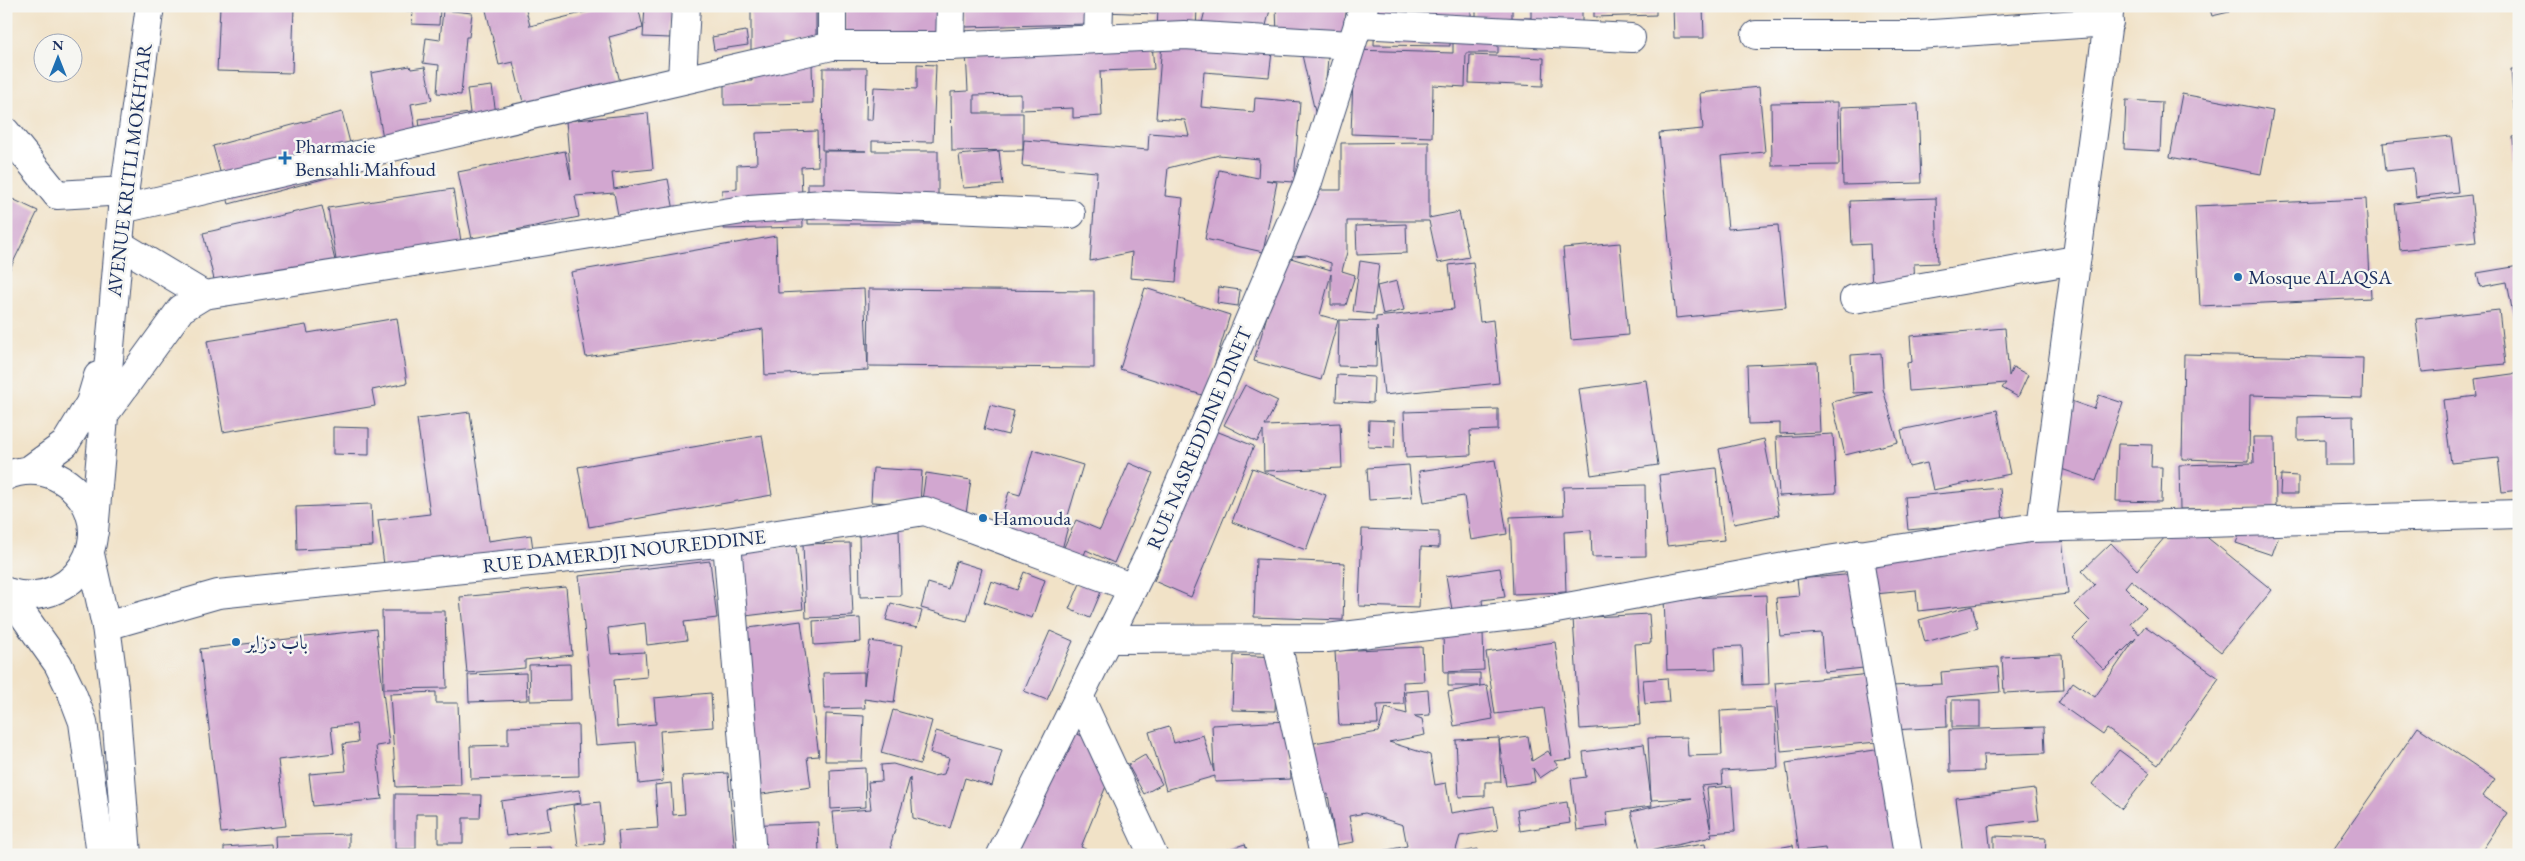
<svg xmlns="http://www.w3.org/2000/svg" width="2525" height="861" font-family="'EB Garamond',Amiri,serif">
	<style>
		.building { fill: #d2a7d0 }
		.lines { fill: none; stroke-linecap: round; stroke-linejoin: round }
		.street-casing { stroke: #3b4a6e; stroke-width: 30 }
		.primary-casing { stroke: #3b4a6e; stroke-width: 30 }
		.street { stroke: #fff; stroke-width: 28 }
		.primary { stroke: #fff; stroke-width: 28 }
		.poi-dot { fill: #1f6fb2; stroke: #f6f6f2; stroke-width: 2 }
		.labels { text-anchor: middle; dominant-baseline: central; stroke-width: 5; stroke-linejoin: round; paint-order: stroke }
		.poi-label { font-size: 20px; fill: #1b2f5e; stroke: #f6f6f2; text-anchor: start }
		.street-label { font-size: 20px; fill: #1b2f5e; stroke: #f6f6f2 }
	</style>
	<rect width="100%" height="100%" fill="#f6f6f2"/>
	<filter id="ink" filterUnits="userSpaceOnUse"><feTurbulence type="fractalNoise" baseFrequency=".02" numOctaves="2"/><feDisplacementMap in="SourceGraphic" scale="10" xChannelSelector="R" yChannelSelector="G"/><feConvolveMatrix kernelMatrix="1 2 1 2 8 2 1 2 1" color-interpolation-filters="sRGB"/></filter>
	<filter id="wash" filterUnits="userSpaceOnUse"><feTurbulence type="fractalNoise" baseFrequency=".0096" numOctaves="4" result="noise"/><feDisplacementMap in="SourceGraphic" scale="20" xChannelSelector="R" yChannelSelector="G"/><feGaussianBlur stdDeviation="1.12" result="paint"/><feColorMatrix in="noise" values="0 0 0 0 0 0 0 0 0 0 0 0 0 0 0 0 0 1.4 0 .05"/><feComposite in="paint" operator="in"/></filter>
	<g filter="url(#wash)">
		<rect width="100%" height="100%" fill="#f1e2c7"/>
		<g id="blocks">
			<g class="building">
				<path d="M220,6H294L292,73L217,71Z"/>
				<path d="M391,6H467V9H440L439,25L412,24L413,11L391,10Z"/>
				<path d="M485,6H525L530,26L609,6H638L643,28L609,37L621,86L525,110L513,62L499,65Z"/>
				<path d="M645,6H672L670,38L643,37Z"/>
				<path d="M751,6H816V42H782V54H751Z"/>
				<path d="M845,6H940V41L845,39Z"/>
				<path d="M963,6H1086L1087,24L964,27Z"/>
				<path d="M1103,6H1156V14L1103,12Z"/>
				<path d="M1158,6H1197L1196,34L1157,33Z"/>
				<path d="M1206,6H1271L1262,41L1201,27Z"/>
				<path d="M1276,6H1346V35L1277,37Z"/>
				<path d="M1375,6H1471V21H1450V46L1374,45Z"/>
				<path d="M1476,6H1512V18H1531V6H1582V44L1498,45V53H1466L1465,87L1433,85L1432,137L1351,134L1354,50L1453,53V36H1476Z"/>
				<path d="M1594,6H1656V15L1594,17Z"/>
				<path d="M1703,6L1704,38H1674L1673,7Z"/>
				<path d="M1954,6H1978V10L1954,8Z"/>
				<path d="M2209,6H2228L2229,12L2212,16Z"/>
				<path d="M443,10L472,13L469,37H466L461,95L437,93L439,65L423,63L426,38L440,40Z"/>
				<path d="M746,31L748,45L714,50L712,37Z"/>
				<path d="M1152,43L1154,69L1100,71L1102,116L1073,118V108L1021,110V94L974,95V113H1023V150L952,151L951,92L968,91L966,52Z"/>
				<path d="M1162,43L1272,52L1269,77L1204,72L1201,107L1254,112L1255,98L1300,102L1294,182L1266,180L1277,182L1263,252L1205,239L1219,170L1258,178L1259,159L1219,155L1168,168L1165,196L1183,198L1176,282L1130,278L1132,252L1090,261L1097,172L1022,166L1024,140L1148,150L1149,133L1189,136L1185,120L1156,118Z"/>
				<path d="M1302,55L1328,57L1322,138H1321Z"/>
				<path d="M1470,55L1544,58L1543,86L1469,83Z"/>
				<path d="M812,63L813,103L724,105V82L752,81L751,64Z"/>
				<path d="M917,64L936,65L933,142L872,141V151H938V224H808V183H824V151H866L822,150L823,68H867L866,120H872L874,87L917,89Z"/>
				<path d="M410,66L411,69L425,67L432,100L411,104L417,137L384,143L371,73Z"/>
				<path d="M2511,69H2519V110H2514Z"/>
				<path d="M492,86L498,128L421,138L419,119L470,113L467,89Z"/>
				<path d="M1759,87L1765,152L1721,156L1728,229L1778,225L1786,307L1676,318L1659,133L1703,129L1700,93Z"/>
				<path d="M2182,94L2273,111L2261,174L2170,157Z"/>
				<path d="M2126,100L2162,102L2160,151L2124,149Z"/>
				<path d="M1838,102L1839,165L1772,166L1771,103Z"/>
				<path d="M1918,104L1921,183L1843,185L1841,107Z"/>
				<path d="M342,112L357,170L229,204L213,146Z"/>
				<path d="M648,113L653,169L612,173L614,189L668,179L675,216L620,226L614,193L575,196L579,217L472,239L458,172L565,151L571,179L566,121Z"/>
				<path d="M817,131L818,166L801,167L803,227L724,229L722,190L737,189V165L757,164L756,133Z"/>
				<path d="M2451,136L2458,192L2416,197L2413,168L2386,171L2383,143Z"/>
				<path d="M2519,136V186L2517,187L2513,137Z"/>
				<path d="M1429,142V218L1459,212L1469,257L1438,263L1429,221H1347V252L1342,271L1355,275L1346,305H1331V274L1320,315L1338,320L1321,380L1254,361L1284,256L1331,270V263L1307,255L1292,256L1310,190H1341V143Z"/>
				<path d="M999,151L1003,185L963,188L959,155Z"/>
				<path d="M453,189L462,248L337,266L328,208Z"/>
				<path d="M2471,195L2476,242L2400,250L2395,204Z"/>
				<path d="M6,196L38,211L6,277Z"/>
				<path d="M1936,198L1938,263L1914,264L1915,287L1872,289L1870,244L1852,245L1850,201Z"/>
				<path d="M2366,199L2371,298L2200,306L2195,206Z"/>
				<path d="M322,206L336,265L217,292L203,233Z"/>
				<path d="M1406,224L1407,253L1357,255L1356,226Z"/>
				<path d="M776,236L778,293L864,289L868,370L765,375L763,329L586,357L571,272Z"/>
				<path d="M1620,243L1628,335L1571,340L1563,248Z"/>
				<path d="M1360,261L1379,264L1373,314L1353,312Z"/>
				<path d="M1473,262L1480,322L1493,320L1499,383L1384,395L1377,327L1376,367L1338,366L1339,320L1376,321V317L1454,309L1449,265Z"/>
				<path d="M2519,266V341H2518L2507,282L2480,287L2477,273Z"/>
				<path d="M1397,281L1404,310L1383,315L1377,286Z"/>
				<path d="M1219,287L1240,290L1238,306L1217,303Z"/>
				<path d="M1145,288L1230,315L1205,396L1120,369Z"/>
				<path d="M869,289L1094,291V368L868,366Z"/>
				<path d="M2499,310L2505,364L2422,372L2416,319Z"/>
				<path d="M397,318L407,383L372,390L375,406L223,432L207,341L306,325L308,333Z"/>
				<path d="M2005,328L2009,376L2013,367L2028,375L2018,397L2002,388L2006,383L1909,391L1907,363L1912,362L1910,336Z"/>
				<path d="M1881,353L1883,389L1898,442L1845,455L1832,402L1873,392L1853,393L1851,355Z"/>
				<path d="M2184,354L2363,358L2362,398L2250,395L2249,461L2182,459Z"/>
				<path d="M1817,362L1820,432L1780,434V423L1749,424L1747,365Z"/>
				<path d="M2519,373V490L2502,492L2498,458L2451,463L2443,400L2477,396L2475,379Z"/>
				<path d="M1337,375L1374,377L1373,403L1336,401Z"/>
				<path d="M1646,380L1658,465L1591,475L1579,389Z"/>
				<path d="M1245,385L1278,401L1265,426L1340,423L1342,468L1264,471L1263,431L1257,442L1224,425Z"/>
				<path d="M2099,395L2123,403L2096,481L2050,465L2071,401L2094,409Z"/>
				<path d="M990,405L1014,411L1008,435L984,429Z"/>
				<path d="M1498,409V430L1470,431L1471,455L1406,458L1404,412Z"/>
				<path d="M1997,410L2010,474L1933,490L1927,463L1909,467L1901,430Z"/>
				<path d="M470,412L488,541L531,535L535,563L385,572L378,520L430,514L417,419Z"/>
				<path d="M2353,416L2354,465H2325V439L2298,440V417Z"/>
				<path d="M1369,420L1395,421L1394,448L1368,447Z"/>
				<path d="M333,427L369,428V455L333,454Z"/>
				<path d="M1216,431L1254,446L1191,597L1154,581Z"/>
				<path d="M1833,434L1836,493L1779,496L1776,437Z"/>
				<path d="M762,435L772,495L589,527L578,467Z"/>
				<path d="M2253,437H2275L2276,507L2180,509L2179,465L2254,463Z"/>
				<path d="M1764,439L1779,515L1734,524L1719,449Z"/>
				<path d="M2118,444L2152,445L2151,467H2162L2161,502L2116,501Z"/>
				<path d="M1033,450L1083,465L1067,519H1070L1061,553L996,534L1009,492L1020,495Z"/>
				<path d="M1495,460L1507,534L1471,540L1464,496L1424,502L1419,471Z"/>
				<path d="M1129,463L1153,473L1114,563L1086,550L1081,563L1061,554L1076,520L1100,530Z"/>
				<path d="M1409,465L1412,497L1369,500L1367,468Z"/>
				<path d="M873,468L922,471L920,504L871,502Z"/>
				<path d="M1252,468L1326,495L1306,550L1232,522Z"/>
				<path d="M1716,468L1724,540L1667,546L1659,475Z"/>
				<path d="M926,473L971,480L964,527L919,520Z"/>
				<path d="M2281,475L2298,476V494H2280Z"/>
				<path d="M1645,485L1646,556L1592,557L1591,530L1564,532L1566,592L1513,594L1510,517L1564,515L1563,487Z"/>
				<path d="M2000,488L2003,521L1908,530L1905,497Z"/>
				<path d="M371,504L373,546L297,550L296,507Z"/>
				<path d="M2182,517L2272,590L2221,652L2131,580L2125,587L2146,608L2130,623L2139,634L2145,626L2219,678L2158,765L2107,729L2103,735L2058,703L2073,682L2095,697L2136,638L2104,670L2073,638L2090,621L2074,605L2095,585L2082,571L2111,543L2137,570Z"/>
				<path d="M2244,522L2279,535L2272,555L2236,543Z"/>
				<path d="M1362,529L1439,532V548L1421,547L1419,608L1359,606Z"/>
				<path d="M899,530L901,596L860,597L859,532Z"/>
				<path d="M2062,538L2068,594L1918,611L1916,590L1875,594L1871,560Z"/>
				<path d="M850,543L853,616L806,618L803,544Z"/>
				<path d="M796,546L803,609L729,618L722,554Z"/>
				<path d="M1256,559L1345,563L1343,620L1254,617Z"/>
				<path d="M710,561L717,618L684,622L687,640L647,645L645,623L608,628L611,654L645,652L647,677L614,680L617,727L656,724L654,698L711,693L713,727L660,731L663,781L639,784L636,742L596,745L579,576Z"/>
				<path d="M956,561L982,569L967,621L921,608L928,583L948,589Z"/>
				<path d="M1500,568L1505,597L1482,600L1483,610L1453,615L1446,576Z"/>
				<path d="M1024,572L1045,580L1032,618L984,602L991,581L1017,590Z"/>
				<path d="M1856,574L1864,668L1824,672L1821,633L1780,636L1776,598L1799,596L1797,579Z"/>
				<path d="M1082,579L1103,587L1090,618L1069,609Z"/>
				<path d="M566,587L572,655L525,660V668L467,673L460,597Z"/>
				<path d="M1766,595L1769,684L1744,685L1742,646L1715,647L1716,669L1667,670L1664,599Z"/>
				<path d="M891,603L922,611L917,628L886,620Z"/>
				<path d="M1972,606L1978,628L1925,642L1919,620Z"/>
				<path d="M382,611H445L447,688L384,689Z"/>
				<path d="M1649,614L1651,643L1635,644L1640,725L1580,729L1573,618Z"/>
				<path d="M860,618L861,642L814,645L813,621Z"/>
				<path d="M801,621L819,756L807,757L811,787L748,796L726,631Z"/>
				<path d="M376,629L389,744L376,746L382,799L313,806L309,774L346,771L343,744L358,742L356,724L331,727L334,753L278,760L286,826L221,833L200,649Z"/>
				<path d="M1050,631L1073,641L1047,700L1024,691Z"/>
				<path d="M1483,632L1484,670L1444,672L1443,633Z"/>
				<path d="M870,641L902,646L894,703L864,699L865,708L824,709L823,673L864,672V685Z"/>
				<path d="M1555,642L1572,759L1554,761L1558,766L1540,778L1533,768L1535,782L1506,786L1499,740L1528,736L1532,761L1548,751L1551,756L1544,708L1495,714L1486,652Z"/>
				<path d="M1422,647L1424,681L1403,682L1404,704L1377,705L1378,724L1339,725L1335,651Z"/>
				<path d="M2062,654L2064,690L2004,693L2002,657Z"/>
				<path d="M1234,655L1277,657L1275,711L1232,710Z"/>
				<path d="M570,664L571,700L530,701L529,665Z"/>
				<path d="M1998,667L2000,692L1946,697L1947,727L1892,730L1890,686L1942,684L1941,672Z"/>
				<path d="M526,673L527,700L469,702L468,675Z"/>
				<path d="M1448,673H1480V686L1487,685L1493,719L1454,726L1448,692L1480,686H1448Z"/>
				<path d="M1871,674L1877,742L1781,751L1775,683Z"/>
				<path d="M1667,678L1669,702L1645,704L1643,680Z"/>
				<path d="M1428,690L1430,715L1414,716L1422,719L1425,735L1389,742L1430,755L1435,785L1446,783L1451,813L1494,806L1498,830L1460,836L1455,853L1478,849L1479,855H1362L1407,846L1403,825L1365,813L1349,816L1354,842L1336,845L1328,794L1323,795L1314,743L1378,732L1386,708L1407,714L1405,692Z"/>
				<path d="M436,692V703H458L461,785L396,787L390,694Z"/>
				<rect x="1952" y="700" width="28" height="27"/>
				<path d="M1775,708L1778,768L1722,771L1723,784L1701,786L1711,831L1707,788L1732,786L1735,831L1711,833L1712,836L1707,838L1641,853L1631,812L1692,798L1651,800L1648,738L1687,737L1688,756L1722,755L1720,711Z"/>
				<path d="M893,710L932,721L920,764L881,753Z"/>
				<path d="M826,714L864,716L862,761H825Z"/>
				<path d="M1288,721L1291,779L1215,782V776L1166,790L1149,732L1169,726L1174,743L1203,735L1214,772L1212,725Z"/>
				<path d="M578,725L579,776L471,779L470,746L508,745V727Z"/>
				<path d="M1056,725L1120,752L1081,847L1099,855H1009Z"/>
				<path d="M2044,727L2045,753L1983,755L1984,771L1950,772L1949,730Z"/>
				<path d="M2418,727L2495,779L2483,796L2507,813L2479,855H2333L2331,853Z"/>
				<path d="M936,731L1002,750L992,786L965,778L950,828L913,818L910,778L891,843L892,855H837L833,812L871,809L868,782L882,781L881,765L893,764L933,776L944,774L949,758L930,753Z"/>
				<path d="M1499,738L1501,782H1485V796L1459,797L1456,740Z"/>
				<path d="M1644,744L1652,806L1606,812L1608,826L1577,830L1571,779L1586,777L1583,752Z"/>
				<path d="M1882,749L1898,855H1826L1825,848L1799,851L1786,763Z"/>
				<path d="M2119,750L2150,773L2122,809L2092,784Z"/>
				<path d="M1145,755L1162,784L1144,794L1128,765Z"/>
				<path d="M865,768L866,807L831,809L830,770Z"/>
				<path d="M728,773L735,855H620L618,831L658,828L655,785L671,783L673,815L685,814L682,776Z"/>
				<path d="M6,782H9L11,842H6Z"/>
				<path d="M2035,789L2039,820L1988,826L1991,855H1963L1956,798Z"/>
				<path d="M579,790L581,803L548,808L551,830L506,836L501,801Z"/>
				<path d="M395,794L481,795L480,818H463V843H438V814H416V849H395Z"/>
				<path d="M600,802L604,843L578,846L573,805Z"/>
				<path d="M1567,802L1570,823L1520,831L1517,810Z"/>
				<path d="M818,822L819,855H747L746,825Z"/>
				<path d="M349,834V855H276L275,836Z"/>
				<path d="M1994,836L2046,838L2045,855H1994Z"/>
				<path d="M271,844L272,855H224V847Z"/>
				<path d="M1245,844L1249,855H1213V854Z"/>
				<path d="M1705,844L1707,855H1648L1647,852Z"/>
				<path d="M1793,845L1795,855H1750V854Z"/>
				<path d="M551,847L552,855H510V848Z"/>
			</g>
		</g>
	</g>
	<g filter="url(#ink)">
		<use href="#blocks" fill-opacity="0" stroke="#3b4a6e" stroke-width="1"/>
		<g class="lines">
			<defs>
				<g id="street">
					<path d="M1358,24L1631,38"/>
					<path d="M1756,35H1918L2109,22"/>
					<path d="M1098,39L1099,6"/>
					<path d="M832,46V6"/>
					<path d="M950,46L951,6"/>
					<path d="M682,79L686,6"/>
					<path d="M6,132L57,195L125,191"/>
					<path d="M122,209L832,46H950L1184,35L1351,45"/>
					<path d="M119,244L204,295"/>
					<path d="M1854,299L2075,260"/>
					<path d="M104,415L181,309L204,295L749,209L825,204L1071,214"/>
					<path d="M2041,527L2110,6"/>
					<path d="M727,542L752,855"/>
					<path d="M1858,554L1908,855"/>
					<path d="M106,626L218,594L727,542L925,511L1133,588"/>
					<path d="M1276,638L1324,855"/>
					<path d="M1108,639L1327,638L1529,614L1796,565L2030,528L2519,514"/>
					<path d="M1079,696L1153,855"/>
					<path d="M1001,855L1149,555L1307,185L1364,6"/>
				</g>
				<g id="primary">
					<path d="M29,470L65,444L90,403L98,376"/>
					<path d="M6,476C21,469 40,469 55,476C129,513 85,615 6,592"/>
					<path d="M94,532L122,209L150,6"/>
					<path d="M90,554L106,626L114,687L127,855"/>
					<path d="M7,592L58,664L72,693L83,722L101,855"/>
				</g>
			</defs>
			<use href="#street" class="street-casing"/>
			<use href="#primary" class="primary-casing"/>
			<use href="#street" class="street"/>
			<use href="#primary" class="primary"/>
		</g>
	</g>
	<g class="poi-dot">
		<path d="M282.5 150.5h5v5h5v5h-5v5h-5v-5h-5v-5h5z"/>
		<circle cx="2238" cy="277" r="5"/>
		<circle cx="983" cy="518" r="5"/>
		<circle cx="236" cy="642" r="5"/>
	</g>
	<g class="labels">
		<g class="poi-label">
			<text x="295" y="146">Pharmacie<tspan x="295" dy="23">Bensahli Mahfoud</tspan></text>
			<text x="2248" y="277">Mosque ALAQSA</text>
			<text x="993" y="518">Hamouda</text>
			<text x="246" y="642">باب دزاير</text>
		</g>
		<g class="street-label">
			<text transform="translate(129 170) rotate(-83)">AVENUE KRITLI MOKHTAR</text>
			<text transform="translate(1199 438) rotate(-67)">RUE NASREDDINE DINET</text>
			<text transform="translate(624 551) rotate(-6)">RUE DAMERDJI NOUREDDINE</text>
		</g>
	</g>
	<rect width="2525" height="861" fill="none" stroke="#f6f6f2" stroke-width="25"/>
	<g transform="translate(58 58)"><circle r="24" fill="#f6f6f2" stroke="#9ea6b7"/>
	<path d="M0-4L9 19L0 12L-9 19Z" fill="#1f6fb2"/>
	<text y="-8" font-size="14" font-weight="bold" text-anchor="middle" fill="#1b2f5e">N</text>
	</g>
</svg>
